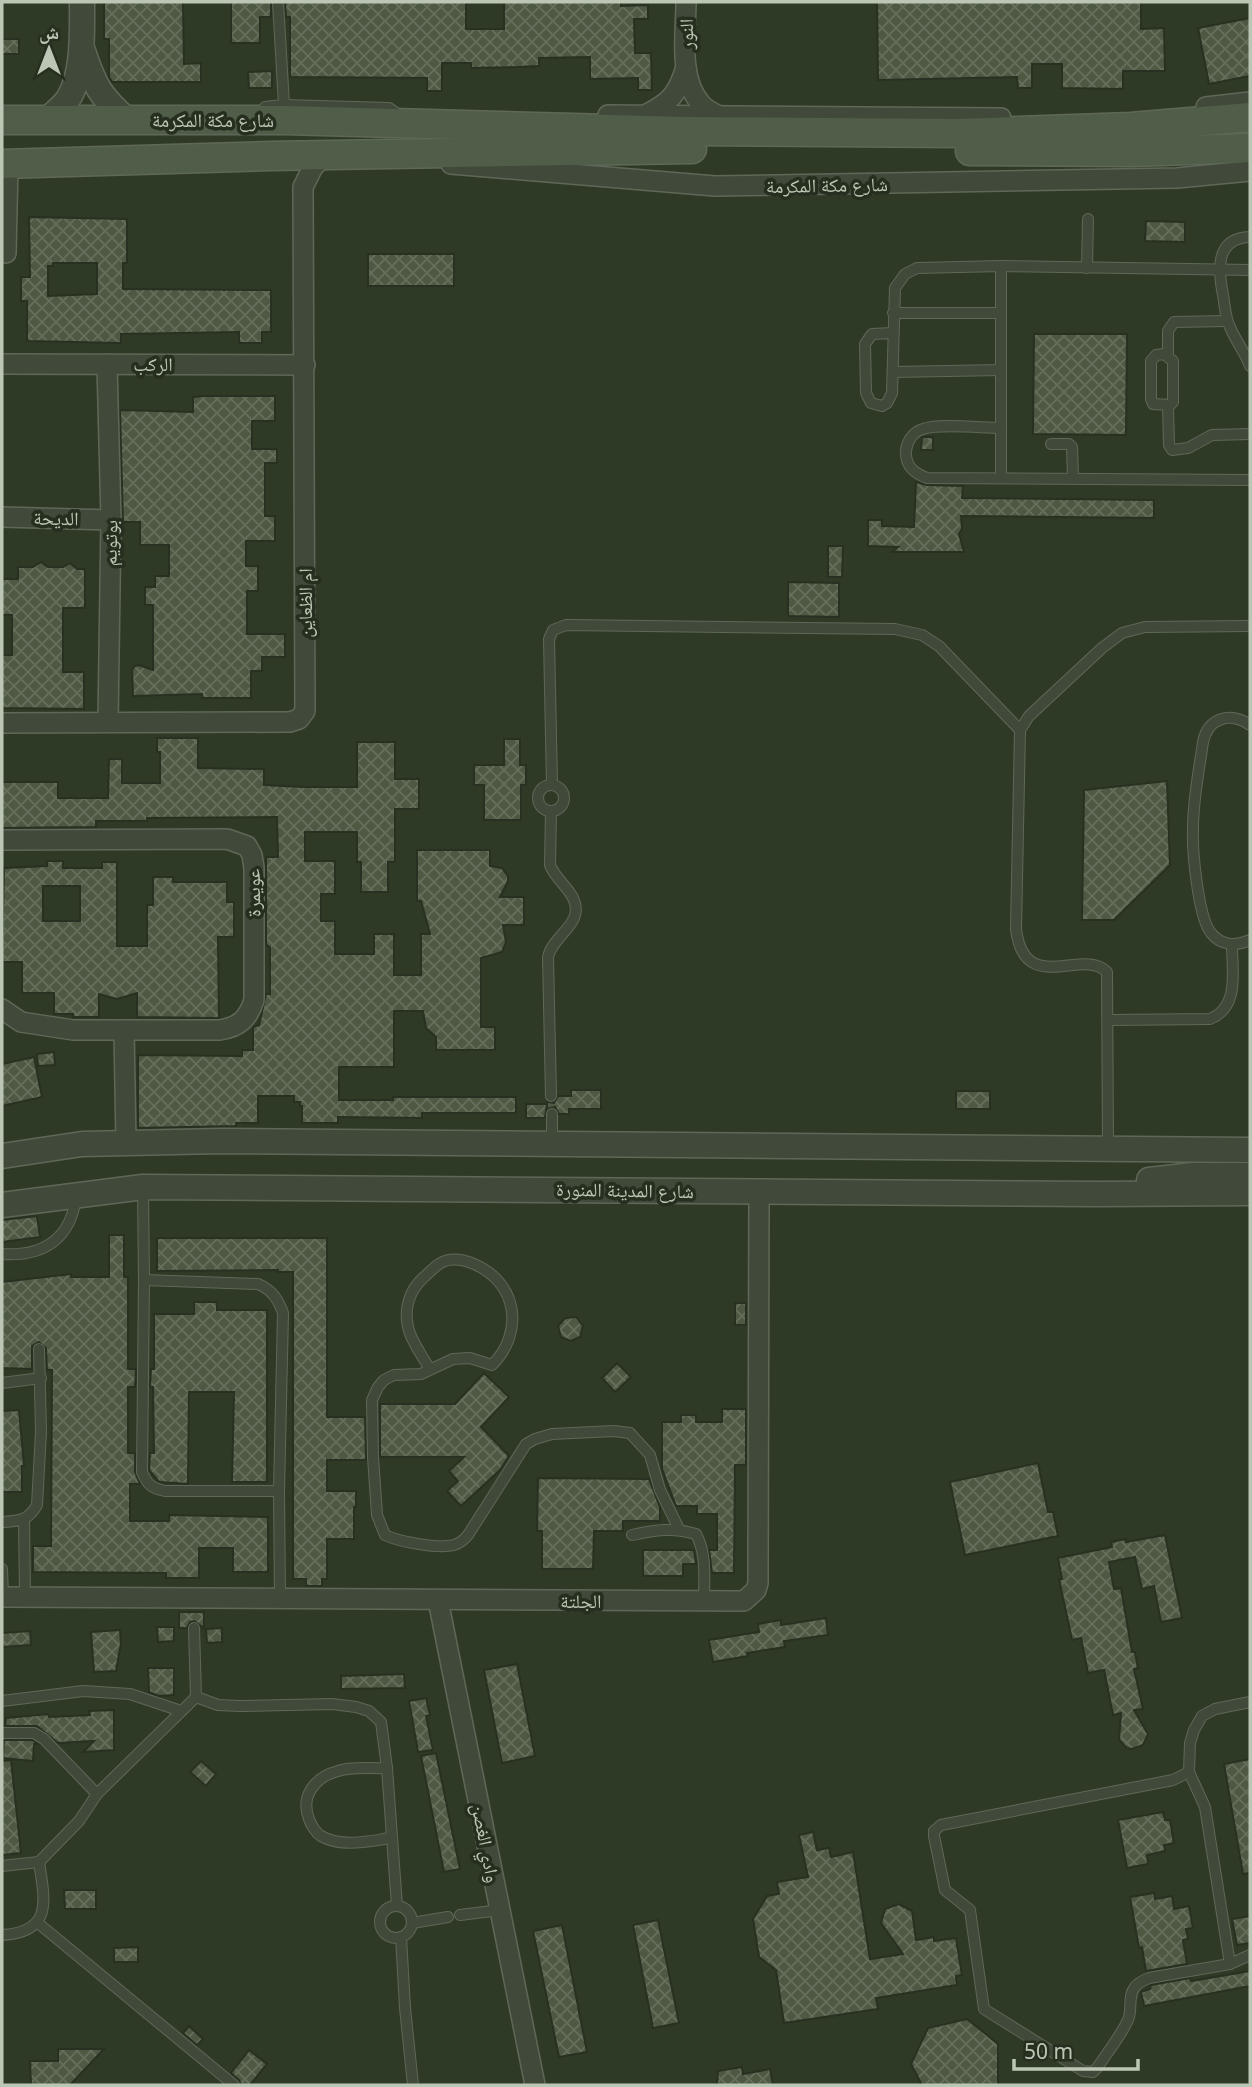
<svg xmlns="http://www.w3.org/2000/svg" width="1252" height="2087" font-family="'Noto Sans','Noto Naskh Arabic',sans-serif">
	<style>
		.building { fill: url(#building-cross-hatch); stroke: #283121; stroke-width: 2; fill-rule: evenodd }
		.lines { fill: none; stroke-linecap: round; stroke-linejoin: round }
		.service-casing { stroke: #5f6858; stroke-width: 12 }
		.minor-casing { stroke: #5f6858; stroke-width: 22 }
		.tertiary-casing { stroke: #5f6858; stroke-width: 27 }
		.secondary-casing { stroke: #5f6858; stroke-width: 31 }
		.service { stroke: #414a3a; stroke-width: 10 }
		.minor { stroke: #414a3a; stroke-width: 19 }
		.tertiary { stroke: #414a3a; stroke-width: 24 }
		.secondary { stroke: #505d48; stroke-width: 28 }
		.labels { text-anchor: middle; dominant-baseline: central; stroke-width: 7; stroke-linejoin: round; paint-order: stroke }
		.street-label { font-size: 19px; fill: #bcc6b5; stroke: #262f1f }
	</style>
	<defs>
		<pattern id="building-cross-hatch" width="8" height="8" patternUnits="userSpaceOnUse" patternTransform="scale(1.75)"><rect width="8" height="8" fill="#4d5943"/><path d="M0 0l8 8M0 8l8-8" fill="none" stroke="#656f5c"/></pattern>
	</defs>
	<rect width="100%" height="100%" fill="#2f3a26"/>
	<g class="building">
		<path d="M104,2H183L184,64L201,63V82H112L109,77V39H104Z"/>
		<path d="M231,2H271V17H260V43H231Z"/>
		<path d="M285,2H466V29H504V2H621V6L648,5V19H634L635,53H651L652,90H638V78L590,79V57L539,58V66L517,67L471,68V63H442V91H427V78L290,77V17H286Z"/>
		<path d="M877,2H1141V29L1164,28L1165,71H1123V89L1062,88V64H1032V88H1018L1017,77L878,80Z"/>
		<path d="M1250,18V76L1209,84L1198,28Z"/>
		<rect x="2" y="39" width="17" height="15"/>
		<path d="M272,71V88H249L248,72Z"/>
		<path d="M29,217L127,219V263H123V289L271,290V332H262V343H239V332L121,334V343L27,341V301H21V277H30ZM53,263H97V294L48,296V266H53Z"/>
		<path d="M1146,221L1185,222V242L1145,241Z"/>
		<rect x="368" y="254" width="86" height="32"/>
		<path d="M1034,334H1127L1126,435L1033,434Z"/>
		<path d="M206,396H275V421H252V449H277V463H265V516H275V541H246V566H258V591H247V634H285V657H262V671H251V698H202V694L133,696L132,670L135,666L139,665L153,670V605H145V587H155V576H169V545H140V522H123L120,410L193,412V397Z"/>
		<path d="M922,437H933V450H921Z"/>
		<path d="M916,482L927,485L963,486L962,498L1154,500V518L961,516L962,529L959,534L964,552H892L898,547L868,546V520H882V526L914,527Z"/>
		<path d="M828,546H843L842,577H828Z"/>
		<path d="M41,562L48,567H63L70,563L77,569H85V608H63V672H84V709L2,708V655H12V615H2V579H18V567H33Z"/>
		<path d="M788,582L839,583V617L788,616Z"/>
		<path d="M157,738H198V768L264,769V785L304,787H357V742H395V779H419V809H395V862H388V892H361V862H357V832H305V861H335V894H321V921H335V954H374V934H394V975H421V934H430L421,901H417V850H490V866L502,868L508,876V881L500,897H524V925H503L506,942L502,952L481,958V1027H495V1050H436V1037L426,1028L423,1011H394V1067H339V1100H393V1097H516V1113H422V1118L338,1117V1123H302V1106H300V1102H294V1096H258V1123H236V1126L138,1128V1055L242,1056V1050H253V1027L259,1025L266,994H270V947L266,945V857H278L277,817L147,818V821H96V827L2,828V782H58V798H108L109,759H122V783H160V752H157Z"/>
		<path d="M504,739H520V765H526V785H521V820H484V785H474V765H504Z"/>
		<path d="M1167,781L1170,865L1114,920H1082L1084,790Z"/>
		<path d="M47,861H63V868H102V862H117V946H147V905H153V877H173V882H227V902H234V937H218L219,1018L137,1017V993L117,999L99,994V1017H73V1014H54V993H22V962H2L4,868L47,866ZM43,886H80V921H43Z"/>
		<path d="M54,1052L55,1065L38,1066L37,1054Z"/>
		<path d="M34,1057L42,1097L2,1106V1064Z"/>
		<path d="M571,1090H601V1109H569V1114H559L555,1107L547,1109V1102L554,1103L558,1096H571Z"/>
		<rect x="956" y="1091" width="34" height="18"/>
		<path d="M526,1104H547L545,1118H526Z"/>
		<path d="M37,1216L40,1237L2,1242V1220Z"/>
		<path d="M109,1235H124V1277H128V1369H136L135,1387H128V1453H135V1472L140,1484H130V1521H169V1515L268,1517V1572H233V1548H199V1578H166V1573L33,1572V1546H51L52,1370H47L46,1348L39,1342L32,1346V1369L2,1368V1282L71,1274V1277H109Z"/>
		<path d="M157,1238H327V1417H365L366,1460H327V1491H356V1507H354V1539H327V1579H322V1586H306V1579H293V1272H278V1270L157,1271Z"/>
		<path d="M194,1302H217V1310H267V1482H232L234,1392H189L188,1484L159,1482L149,1470L150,1453H154L153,1387H150L151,1369H154V1314H194Z"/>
		<rect x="735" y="1303" width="11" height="22"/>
		<path d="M576,1317L583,1326L580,1337L571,1341L561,1337L558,1326L565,1318Z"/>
		<path d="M617,1363L631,1377L615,1392L602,1378Z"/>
		<path d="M484,1373L509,1397L481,1427L509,1456L500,1470L461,1506L447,1491L458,1481L449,1471L464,1457H380V1404H455Z"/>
		<path d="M722,1409H746V1465H735L734,1573H712L709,1550H717V1514H697V1506H676L662,1469V1422H681V1415H696V1422H722Z"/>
		<path d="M19,1410L24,1466H22V1492H2V1411Z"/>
		<path d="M1038,1463L1048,1512H1053L1058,1536L965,1555L950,1482Z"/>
		<path d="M538,1478L649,1479L660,1507V1521H623V1531H594L593,1569H542V1531H537Z"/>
		<path d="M1165,1535L1182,1618L1161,1622L1154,1586L1142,1589L1135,1557L1109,1562L1114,1589L1121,1588L1132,1652H1135L1138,1668L1134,1669L1143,1709L1134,1710L1148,1734L1143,1745L1132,1749L1127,1748L1119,1740L1121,1713L1113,1715L1104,1670L1088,1673L1081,1638L1072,1640L1059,1579H1062L1058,1558L1112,1547L1111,1542L1126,1539V1542Z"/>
		<path d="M643,1550H694L696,1564H683V1576H643Z"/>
		<path d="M179,1612H204V1628L194,1621L190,1622L187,1628H179Z"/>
		<path d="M826,1618L828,1635L784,1641L785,1647L747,1653L748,1656L713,1662L709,1640L759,1632L758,1624L781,1620V1625Z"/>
		<path d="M157,1627H174V1641L158,1642Z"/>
		<path d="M222,1628V1642L207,1643L206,1629Z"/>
		<path d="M120,1630L121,1643L116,1671L94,1672L91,1632Z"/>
		<path d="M30,1631L31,1645L2,1647V1633Z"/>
		<path d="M517,1664L535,1756L502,1763L484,1670Z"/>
		<path d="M148,1668H174V1695L159,1696L149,1692Z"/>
		<path d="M404,1674L405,1688L341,1689V1676Z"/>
		<path d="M426,1698L430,1715L426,1716L433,1750L418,1752L409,1701Z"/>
		<path d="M114,1710V1750L83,1752L94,1741L58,1743L37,1726H5L6,1718L48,1714L49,1717L90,1715L89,1711Z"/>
		<path d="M4,1740H32L38,1744H34L33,1761L3,1758Z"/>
		<path d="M436,1753L460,1869L444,1872L421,1756Z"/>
		<path d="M1250,1759V1873L1243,1874L1224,1764Z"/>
		<path d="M11,1760L21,1853L2,1855V1761Z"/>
		<path d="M201,1761L216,1774L206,1786L190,1772Z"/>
		<path d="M1163,1812L1165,1820H1170L1174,1843L1164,1845L1165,1851L1147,1855L1148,1864L1127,1868L1118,1820Z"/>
		<path d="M813,1832L817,1850L829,1848L831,1857L853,1852L870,1959L903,1954L881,1923L885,1909L899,1904L912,1911L916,1940L934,1937V1941L956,1938L962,1975L956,1976L957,1985L876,1998L878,2009L784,2023L776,1970L759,1957L753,1919L767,1896L779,1894L777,1882L808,1877L799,1835Z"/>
		<path d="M64,1890H96V1909H65Z"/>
		<path d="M1154,1893L1155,1899L1172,1896L1174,1909L1189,1906L1193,1928L1186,1929L1188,1939L1183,1940L1187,1964L1146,1971L1142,1947L1139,1948L1130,1897Z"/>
		<path d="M1250,1916V1943L1237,1945L1232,1919Z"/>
		<path d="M658,1920L679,2023L653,2028L633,1925Z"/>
		<path d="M562,1925L587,2052L559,2057L533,1931Z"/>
		<path d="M138,1947V1962H114V1948Z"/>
		<path d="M1250,1971V1986L1144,2006L1141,1992L1150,1989L1151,1985L1190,1978L1191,1981Z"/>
		<path d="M967,2019L998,2044V2085H922L911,2064L928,2028Z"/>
		<path d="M189,2026L203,2039L197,2045L183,2033Z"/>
		<path d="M58,2049H104L70,2085H31L30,2061H58Z"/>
		<path d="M249,2050L267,2064L250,2085H241L239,2080L231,2073Z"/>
		<path d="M742,2067L743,2074L770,2069L773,2085H717L718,2071Z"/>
	</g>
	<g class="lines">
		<defs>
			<g id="service">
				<path d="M265,107L284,105L278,2"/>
				<path d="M284,111V105L389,108L396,113L398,118"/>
				<path d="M1250,237C1215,238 1218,270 1223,295C1225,306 1225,317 1230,327C1235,340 1245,352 1250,366"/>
				<path d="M1001,266V477"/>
				<path d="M1087,268L1088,219"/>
				<path d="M893,313H1001"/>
				<path d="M893,333L872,334L865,344L866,393L871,403L882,406L887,403L892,393L895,288L905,274L917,268L1001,266L1250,270"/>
				<path d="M1164,354L1173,361V402L1170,405L1153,404L1151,399V361L1156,355Z"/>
				<path d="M1168,355V331L1174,322L1227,321"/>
				<path d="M893,372L1001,370"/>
				<path d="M1168,406L1169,445L1172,450L1188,448L1212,435L1250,434"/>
				<path d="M1001,428C982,428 940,423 923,429C912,432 905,444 906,455C907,468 916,474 927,478L1250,480"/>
				<path d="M1051,444H1069L1072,447L1073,478"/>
				<path d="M1250,725C1230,711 1208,718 1203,742C1199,771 1193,799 1193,828C1192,850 1198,917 1211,933C1221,946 1237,946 1250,940"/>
				<path d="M552,785L549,639L553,630L566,625L895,629L922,635L939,646L1020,730"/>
				<circle cx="551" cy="798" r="13"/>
				<path d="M551,811L550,865C555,878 567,886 573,898C586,923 552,936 548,957L551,1096"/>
				<path d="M1109,1020L1210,1019C1240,1007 1232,971 1232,945"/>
				<path d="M552,1114V1143"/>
				<path d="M1108,1148L1107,972C1083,947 1024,997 1016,929L1020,730L1029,716L1102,648L1122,633L1145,627L1250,626"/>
				<path d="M143,1189L144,1280L142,1472C147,1484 151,1488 165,1491H279"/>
				<path d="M2,1254C44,1257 72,1238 76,1195"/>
				<path d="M144,1280L258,1284C272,1290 278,1299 283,1313L279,1491L280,1599"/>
				<path d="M430,1370C423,1356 411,1342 408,1327C404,1309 409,1291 423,1278C428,1274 433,1268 439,1264C450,1257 462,1259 474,1264C517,1282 525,1332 492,1365L470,1358L453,1359L421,1374L394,1375L384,1380L378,1387L372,1400L373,1457L377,1515L385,1535C399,1542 439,1549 454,1545C461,1543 464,1540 468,1535L526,1444L535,1439L552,1434L614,1431L630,1433L650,1455L660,1490L679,1529"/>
				<path d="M2,1383L41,1378"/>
				<path d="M24,1520L25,1595"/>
				<path d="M2,1522C19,1521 28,1521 37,1505L41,1432L39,1349"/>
				<path d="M632,1535C655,1530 673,1527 696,1534C707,1554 704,1579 704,1602"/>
				<path d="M2,1569L3,1597"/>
				<path d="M196,1697L218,1705L240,1706L332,1704L356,1707L369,1711L381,1722L387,1768L397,1906"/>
				<path d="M2,1701L83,1691L130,1694L181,1711"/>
				<path d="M1250,1702L1215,1709L1202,1716L1194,1730L1190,1743L1189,1772L1205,1807L1230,1964L1250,1955"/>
				<path d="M2,1733H34L44,1739L97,1794"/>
				<path d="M387,1768C372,1769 353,1766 338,1771C315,1777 300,1796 309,1819C311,1825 316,1833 321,1836C342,1848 369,1841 391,1838"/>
				<path d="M1189,1772L1173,1780L941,1825L934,1831V1836L945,1890L970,1910L984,2009L1083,2071L1093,2072L1097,2068C1107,2053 1120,2037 1128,2020C1133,2009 1127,1997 1135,1987C1139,1982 1144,1980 1149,1978L1230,1964"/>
				<path d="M2,1866L39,1862L79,1821L97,1794L196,1697L194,1628"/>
				<circle cx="396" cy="1922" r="16"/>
				<path d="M460,1915L500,1910"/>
				<path d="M38,1923L234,2085"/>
				<path d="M412,1923L448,1917"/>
				<path d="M2,1935C53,1932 45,1901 39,1862"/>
				<path d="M401,1937L405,2008L413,2085"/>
			</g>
			<g id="minor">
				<path d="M686,2C686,33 678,78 701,104C705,109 713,113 719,116"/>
				<path d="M1206,107L1250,102"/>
				<path d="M647,114C671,102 678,93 686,67"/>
				<path d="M608,115L1001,118"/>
				<path d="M451,164L715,186L1177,178L1250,171"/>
				<path d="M6,253L8,164"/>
				<path d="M2,364L305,365"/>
				<path d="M107,364L111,520L108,721"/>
				<path d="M2,517L111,520"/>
				<path d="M2,723L290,722L299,719L305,711L303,187L313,167L324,156"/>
				<path d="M2,840L227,839L247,846L252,855L254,868V1000C248,1019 239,1027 220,1030H73L21,1022L2,1009"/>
				<path d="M124,1030L126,1143"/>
				<path d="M2,1597L744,1601L756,1590L758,1583L759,1191"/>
				<path d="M438,1600L535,2085"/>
			</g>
			<g id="tertiary">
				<path d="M83,51C94,85 100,96 127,120"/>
				<path d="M48,119C54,113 63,107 68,99C84,75 82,30 82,2"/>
				<path d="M2,1156L82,1144L220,1141L1250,1150"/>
				<path d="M1149,1180L1193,1175H1250"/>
				<path d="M2,1205L143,1187L1098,1194L1250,1193"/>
			</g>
			<g id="secondary">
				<path d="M2,120H285L684,131L960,133L1131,127L1250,117"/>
				<path d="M970,151L1131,152L1250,148"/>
				<path d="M2,164L270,156L692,149"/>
			</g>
		</defs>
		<use href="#service" class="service-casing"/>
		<use href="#minor" class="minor-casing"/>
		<use href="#tertiary" class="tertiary-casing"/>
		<use href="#secondary" class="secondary-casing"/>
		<use href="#service" class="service"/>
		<use href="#minor" class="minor"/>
		<use href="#tertiary" class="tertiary"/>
		<use href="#secondary" class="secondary"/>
	</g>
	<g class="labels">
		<g class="street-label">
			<text transform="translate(686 34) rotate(-90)">النور</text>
			<text x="213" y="120">شارع مكة المكرمة</text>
			<text transform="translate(827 185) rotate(-1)">شارع مكة المكرمة</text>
			<text x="153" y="364">الركب</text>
			<text transform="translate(56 518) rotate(1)">الديحة</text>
			<text transform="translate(110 543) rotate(-89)">بوتويم</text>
			<text transform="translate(305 603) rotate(-90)">ام الظعاين</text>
			<text transform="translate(253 893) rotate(-91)">عويمرة</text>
			<text transform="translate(625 1190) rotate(1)">شارع المدينة المنورة</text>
			<text x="581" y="1601">الجلتة</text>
			<text transform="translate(486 1843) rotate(79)">وادي الغصن</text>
		</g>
	</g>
	<rect width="1252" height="2087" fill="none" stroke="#bcc6b5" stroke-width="7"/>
	<g transform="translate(49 49)" stroke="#262f1f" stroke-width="5" paint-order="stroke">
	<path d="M0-5L12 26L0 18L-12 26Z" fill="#bcc6b5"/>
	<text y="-10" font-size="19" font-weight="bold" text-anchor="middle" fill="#bcc6b5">ش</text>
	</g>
	<path d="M1014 2059v10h124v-10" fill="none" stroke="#bcc6b5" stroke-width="3.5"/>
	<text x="1024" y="2059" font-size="21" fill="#bcc6b5" stroke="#262f1f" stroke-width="5" paint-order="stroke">50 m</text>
</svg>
